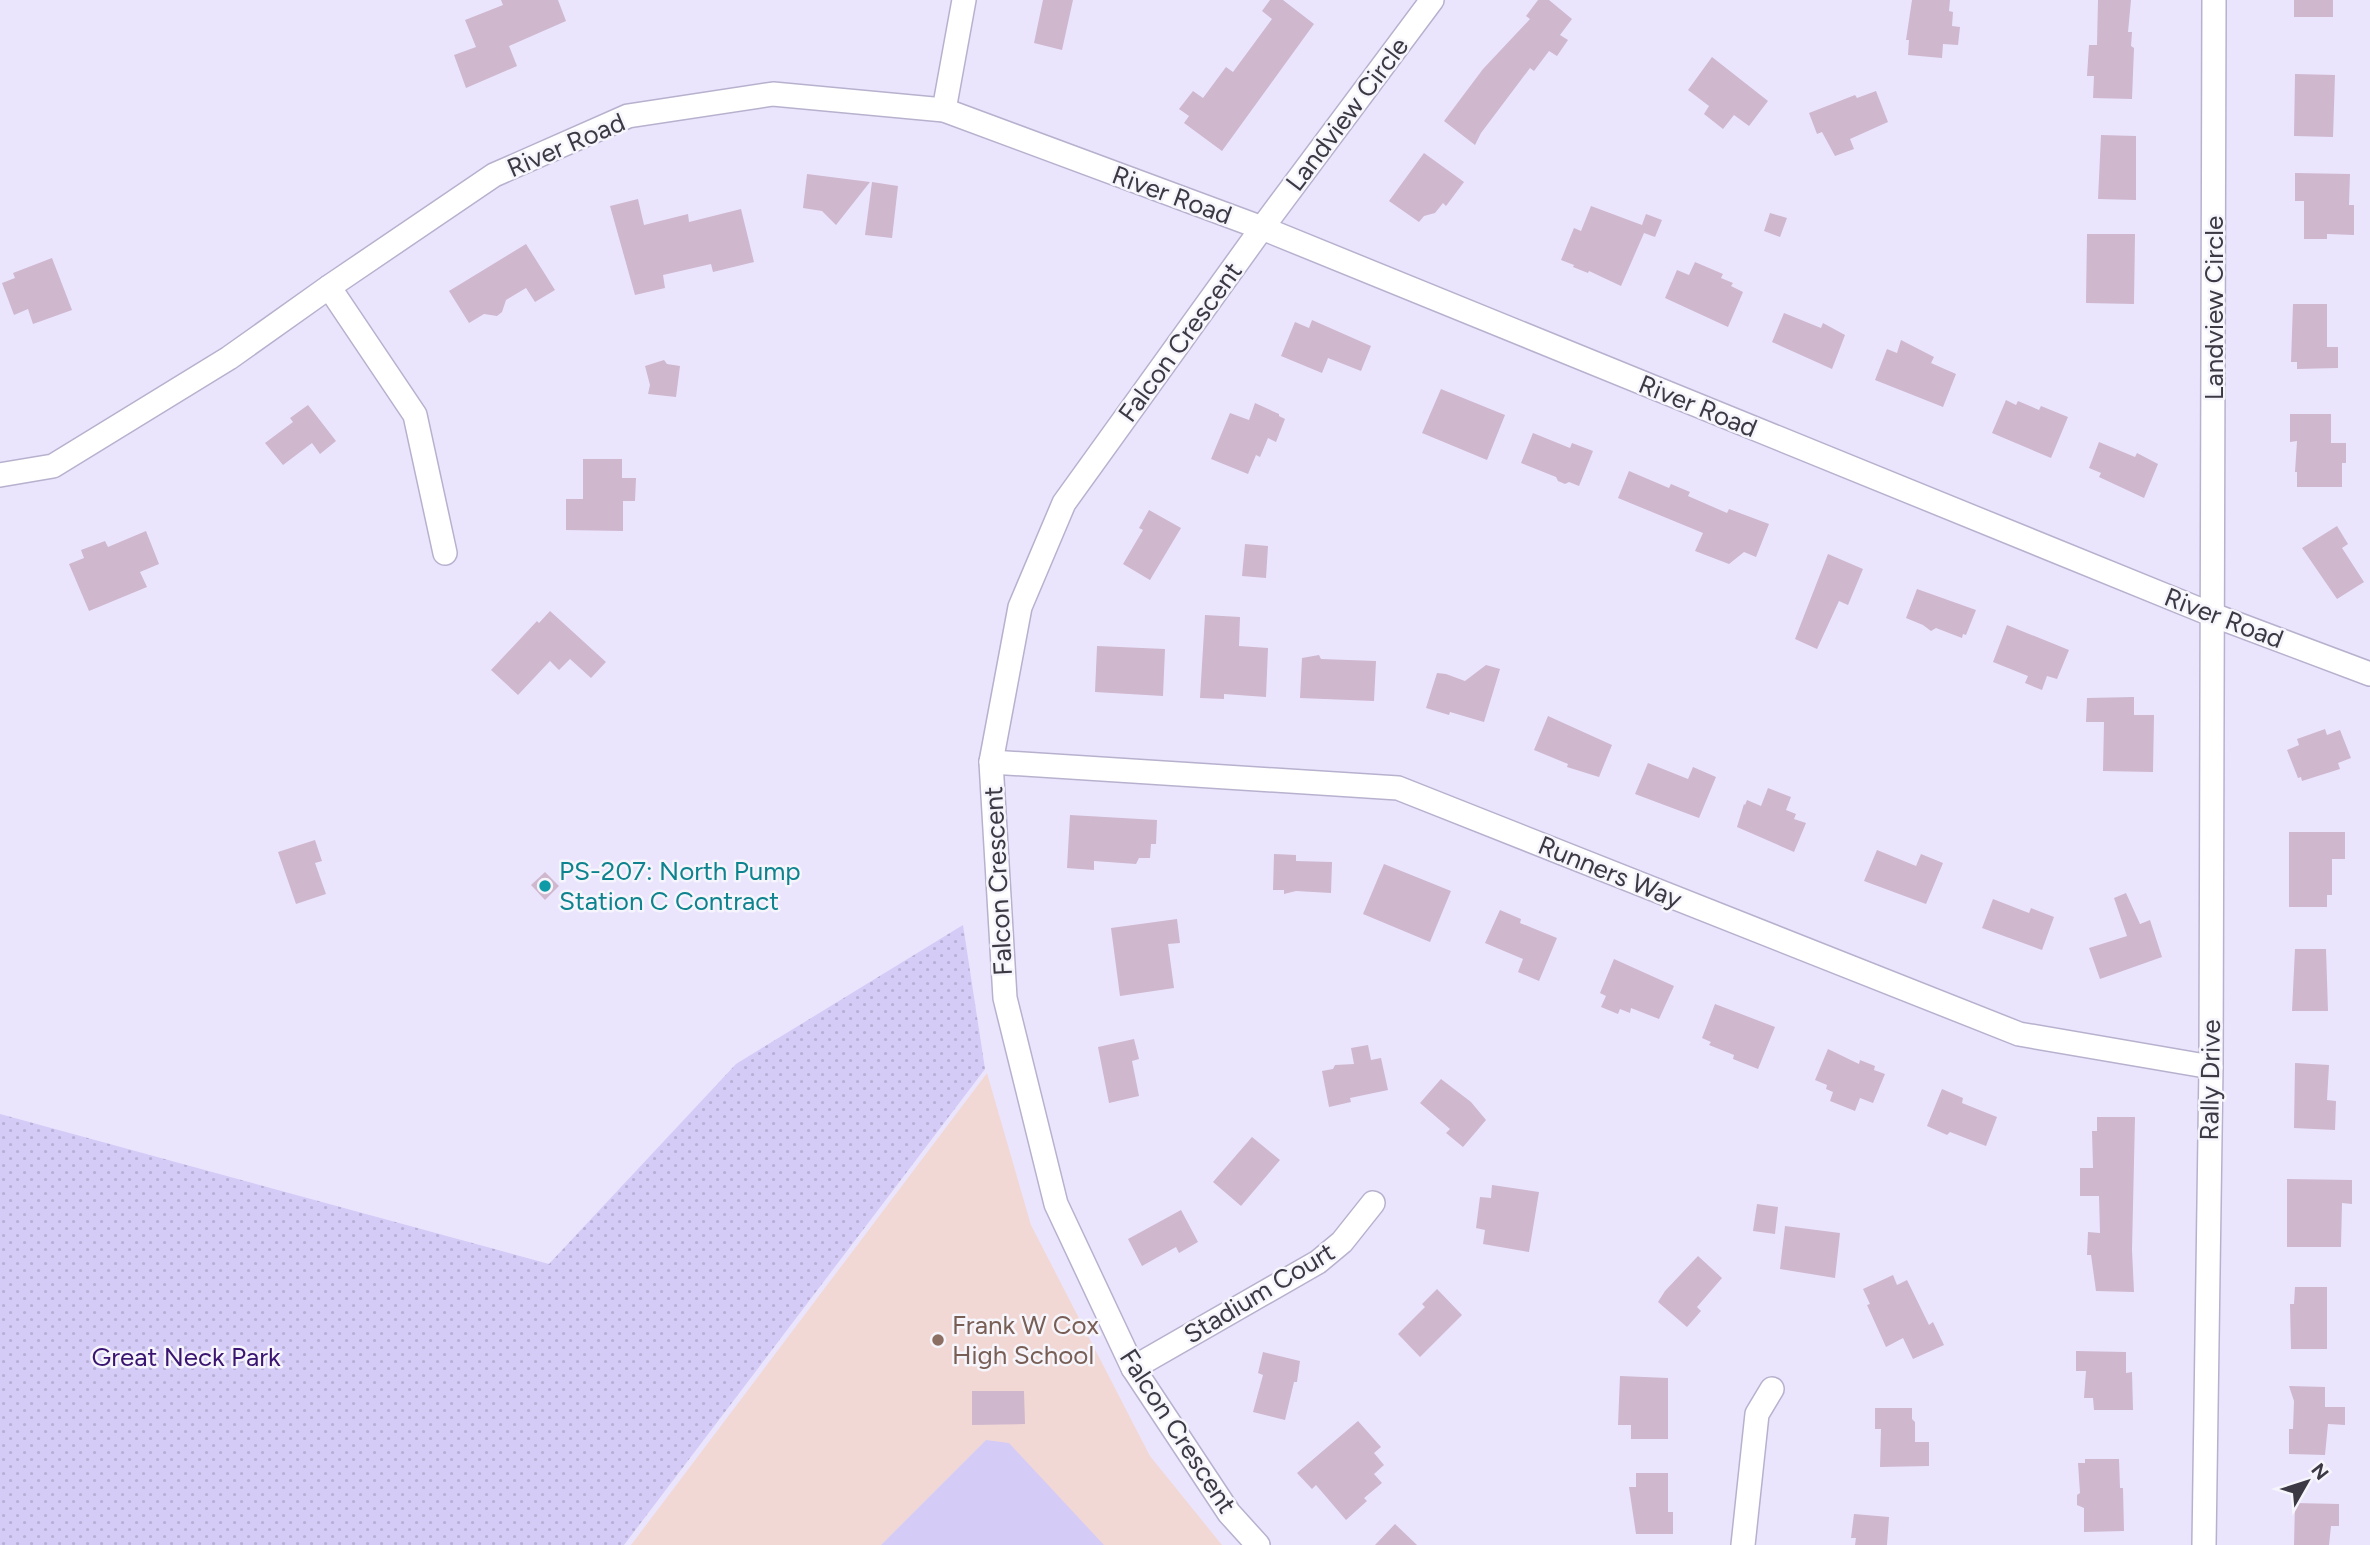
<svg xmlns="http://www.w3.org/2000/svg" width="2370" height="1545" font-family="Figtree,sans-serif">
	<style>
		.education { fill: #f2d8d5 }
		.grass { fill: #d5cbf7 }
		.park { fill: url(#park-dots) }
		.building { fill: #cfb7ce }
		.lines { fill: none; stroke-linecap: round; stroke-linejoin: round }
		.street-casing { stroke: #b8b1ce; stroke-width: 26 }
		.street { stroke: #fff; stroke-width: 23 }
		.culture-dot { fill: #0f9aa8; stroke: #f6f5fb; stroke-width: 2.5 }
		.education-dot { fill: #8d6e63; stroke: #f6f5fb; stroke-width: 2.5 }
		.labels { text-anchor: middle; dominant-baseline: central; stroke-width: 5; stroke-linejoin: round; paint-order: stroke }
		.street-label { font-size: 26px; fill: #3c3945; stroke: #f6f5fb }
		.culture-label { font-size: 26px; fill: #0d838f; stroke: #f6f5fb; text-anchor: start }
		.education-label { font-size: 26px; fill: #785e54; stroke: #f6f5fb; text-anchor: start }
		.park-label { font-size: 26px; fill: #3a1471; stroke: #f6f5fb }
	</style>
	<defs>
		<pattern id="park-dots" width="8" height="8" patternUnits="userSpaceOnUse" patternTransform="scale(1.75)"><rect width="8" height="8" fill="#d5cbf7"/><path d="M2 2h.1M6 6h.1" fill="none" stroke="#b8afd5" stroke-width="1.8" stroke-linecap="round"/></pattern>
	</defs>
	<rect width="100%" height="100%" fill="#eae5fd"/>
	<path class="education" d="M987,1073L1031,1225L1150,1456L1222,1545H631Z"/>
	<path class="grass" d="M986,1440L1009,1443L1104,1545H881Z"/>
	<path class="park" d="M963,925L985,1069L624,1545H0V1114L549,1264L736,1064Z"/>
	<g class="building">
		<path d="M501,0H558L566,21L509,46L517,66L466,88L454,55L476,47L465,20L503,5Z"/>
		<path d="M1043,0H1073L1062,50L1034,43Z"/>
		<path d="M1270,0H1283L1314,24L1222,151L1184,123L1189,116L1179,109L1193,91L1203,98L1226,67L1233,72L1272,19L1262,11Z"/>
		<path d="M1538,0H1549L1572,19L1560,35L1568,40L1557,56L1549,51L1534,71L1530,68L1481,133L1475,145L1444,121L1483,69L1530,19L1526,16Z"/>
		<path d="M1912,0H1950L1949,11L1953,12L1952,26L1960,27L1958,45L1943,44L1942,58L1908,55L1909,40H1906Z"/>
		<path d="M2098,0H2131L2128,32H2132L2131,46L2134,48L2132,99L2093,98L2094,76H2087L2089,45H2097Z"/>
		<rect x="2294" y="0" width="39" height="17"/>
		<path d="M1712,57L1768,101L1749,126L1734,115L1723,129L1704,114L1709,106L1688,90Z"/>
		<path d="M2295,74L2335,75L2333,137L2294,136Z"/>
		<path d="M1876,91L1888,122L1850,139L1854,149L1835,156L1822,132L1817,134L1809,113L1855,95L1857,98Z"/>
		<path d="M2101,135L2136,136V200L2098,199Z"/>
		<path d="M1424,153L1464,182L1446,206L1443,203L1435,213L1424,216L1419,222L1389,201Z"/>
		<path d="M2295,173L2350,174L2349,205H2354V235L2327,234V239H2304V201H2295Z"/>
		<path d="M807,174L870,182L836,225L822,211L803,208Z"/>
		<path d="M872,182L898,186L892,238L865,235Z"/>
		<path d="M638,199L644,225L688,214L689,222L741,209L754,262L713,272L711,264L663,275L665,288L635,295L610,206Z"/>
		<path d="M1591,206L1642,225L1646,214L1662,220L1655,237L1644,233L1621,286L1589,271L1588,273L1573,267L1574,265L1561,260L1574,228L1581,231Z"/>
		<path d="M1770,213L1787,218L1780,237L1764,231Z"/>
		<path d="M2087,234H2135L2134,304L2086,303Z"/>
		<path d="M526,244L555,290L535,302L526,288L506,300L502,312L497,316L484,314L469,323L449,291Z"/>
		<path d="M52,258L72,310L33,324L28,309L14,315L2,283L15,278L13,273Z"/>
		<path d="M1695,262L1723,274L1721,278L1733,283L1731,286L1743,292L1728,327L1665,298L1677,270L1689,275Z"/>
		<path d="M2293,304H2327V347H2338V368L2297,369V362H2291Z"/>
		<path d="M1784,313L1821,328L1823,323L1845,335L1832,369L1772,342Z"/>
		<path d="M1312,320L1371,346L1361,371L1328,358L1322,373L1281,356L1295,322L1309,328Z"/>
		<path d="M1901,340L1934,357L1931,363L1956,374L1943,407L1875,380L1887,349L1897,353Z"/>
		<path d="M664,360L667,364L680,366L676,397L648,394L650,385L645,366Z"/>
		<path d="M1441,389L1505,415L1487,460L1422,433Z"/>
		<path d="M2006,400L2016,405L2018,401L2039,410L2041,406L2068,417L2051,458L1992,433Z"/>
		<path d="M1255,403L1279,414V416L1285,419L1276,442L1268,438L1260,457L1256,455L1248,474L1211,459L1230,413L1249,420Z"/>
		<path d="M308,405L336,441L320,454L312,443L283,465L265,443L293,422L290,418Z"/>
		<path d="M2290,414H2331V443H2346V463H2342V487H2297V472H2295L2297,441L2290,442Z"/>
		<path d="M1533,433L1570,448L1572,443L1593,451L1579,486L1569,482L1565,484L1558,481L1556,477L1521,463Z"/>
		<path d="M2099,442L2135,457L2137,453L2158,464L2144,498L2099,477L2101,473L2089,468Z"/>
		<path d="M583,459H622V478H636L635,501H623V531L566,530V499H583Z"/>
		<path d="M1629,471L1669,488L1671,484L1690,492L1688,496L1727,513L1729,509L1769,524L1756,557L1744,552L1729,564L1695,551L1703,533L1618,498Z"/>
		<path d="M1149,510L1181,528L1150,580L1123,564L1143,530L1139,528Z"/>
		<path d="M2337,526L2348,544L2342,548L2364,582L2337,599L2302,548Z"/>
		<path d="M146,531L159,564L140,572L147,587L89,611L69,564L84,558L81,550L105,541L108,547Z"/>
		<path d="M1245,544L1268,546L1266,578L1242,576Z"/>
		<path d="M1828,554L1863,569L1848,605L1839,601L1817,649L1795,639Z"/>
		<path d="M1917,589L1976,610L1966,635L1963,634L1962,638L1936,628L1931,631L1923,625L1906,618Z"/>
		<path d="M550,611L606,662L591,678L570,659L559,670L550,661L518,695L491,670L537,621L539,623Z"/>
		<path d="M1205,615L1240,617L1239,646L1268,648L1266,697L1224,694V699L1200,698Z"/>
		<path d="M2007,625L2069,650L2057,679L2047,676L2042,690L2025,683L2028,676L1993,662Z"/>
		<path d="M1097,646L1165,649L1163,696L1095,692Z"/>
		<path d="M1319,655L1321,659L1376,661L1374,701L1300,698L1302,658Z"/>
		<path d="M1486,665L1500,669L1484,722L1450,712L1449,715L1426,708L1437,673L1446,674L1465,681Z"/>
		<path d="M2134,697V715H2154L2153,772L2103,771L2104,722H2086L2087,698Z"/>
		<path d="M1548,716L1612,745L1599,777L1567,767L1568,764L1534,750Z"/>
		<path d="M2325,729L2327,735L2340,730L2351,758L2338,763L2340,769L2302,781L2301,777L2298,778L2287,750L2299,745L2297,739Z"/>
		<path d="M1648,763L1688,779L1693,767L1716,777L1699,818L1635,794Z"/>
		<path d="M1768,788L1791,797L1786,810L1796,814L1794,819L1806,823L1794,852L1737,827L1744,804L1745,805L1747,800L1761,806Z"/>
		<path d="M1070,815L1157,820L1156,844H1151L1150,858H1139L1136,864L1094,861V870L1067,868Z"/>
		<path d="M2289,832H2345V859H2332V895H2327V907H2289Z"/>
		<path d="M315,840L322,861L315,863L326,894L296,904L278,852Z"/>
		<path d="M1877,850L1916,866L1921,854L1943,863L1926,904L1864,881Z"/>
		<path d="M1274,854L1296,855V861L1332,862L1331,893L1296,891L1284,894V890H1273Z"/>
		<path d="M1384,864L1451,891L1430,942L1363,914Z"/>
		<path d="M545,872L559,886L545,900L531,885Z"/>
		<path d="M2126,893L2140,924L2150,920L2162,957L2100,979L2089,948L2127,936L2114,898Z"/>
		<path d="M1993,899L2029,913L2031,908L2054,917L2042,950L1982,928Z"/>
		<path d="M1500,910L1521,919L1520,923L1557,938L1539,981L1518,972L1523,959L1485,943Z"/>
		<path d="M1177,919L1180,943L1168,944L1174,988L1120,996L1111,928Z"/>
		<path d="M2295,949H2326L2328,1011H2292Z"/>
		<path d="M1614,959L1674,986L1659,1019L1631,1008L1630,1013L1620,1009L1618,1014L1601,1007L1606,996L1600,993Z"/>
		<path d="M1715,1004L1775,1027L1758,1069L1733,1059L1734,1055L1709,1045L1711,1042L1702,1038Z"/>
		<path d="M1134,1039L1139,1059L1132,1061L1139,1096L1109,1103L1098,1047Z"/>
		<path d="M1368,1045L1371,1060L1381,1058L1388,1090L1350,1098L1351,1102L1329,1107L1322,1071L1333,1069L1335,1065L1354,1064L1351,1048Z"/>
		<path d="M1828,1049L1859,1064L1860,1060L1875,1066L1874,1070L1885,1074L1873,1103L1860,1098L1855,1111L1830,1101L1833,1092L1826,1089L1827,1085L1815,1080Z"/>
		<path d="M2295,1063L2329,1065L2327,1100L2336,1101L2335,1130L2294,1128Z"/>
		<path d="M1441,1079L1471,1102L1486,1120L1463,1147L1446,1133L1450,1129L1420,1103Z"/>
		<path d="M1942,1089L1963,1098L1962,1103L1997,1117L1986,1146L1950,1132L1947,1135L1927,1126Z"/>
		<path d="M2097,1117H2135L2132,1250L2134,1292L2096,1291L2091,1255H2087L2088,1232L2100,1233L2099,1196H2080V1168H2093L2092,1131H2097Z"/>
		<path d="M1252,1137L1280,1160L1241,1206L1213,1182Z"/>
		<path d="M2287,1179L2352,1180V1204L2342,1203L2341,1247H2287Z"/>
		<path d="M1492,1185L1539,1192L1529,1252L1483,1244L1485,1230L1476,1228L1480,1197L1491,1198Z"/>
		<path d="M1757,1204L1778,1207L1775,1234L1753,1231Z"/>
		<path d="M1181,1210L1198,1242L1179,1253L1176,1247L1142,1266L1128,1239Z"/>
		<path d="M1785,1226L1840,1233L1835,1278L1780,1269Z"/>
		<path d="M1698,1256L1722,1278L1697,1307L1701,1311L1687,1327L1658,1302L1665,1291Z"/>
		<path d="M1893,1275L1897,1285L1907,1280L1929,1325L1933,1322L1944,1345L1913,1359L1903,1338L1886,1347L1867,1305L1870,1304L1863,1289Z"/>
		<path d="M2295,1287H2327V1349H2291L2290,1304H2294Z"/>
		<path d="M1437,1289L1462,1315L1420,1357L1398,1334L1425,1307L1422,1304Z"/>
		<path d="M2076,1351L2126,1352V1373L2132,1372L2133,1410H2094L2093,1398H2084L2086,1371H2076Z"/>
		<path d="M1263,1352L1300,1361L1297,1382H1294L1285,1420L1253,1412L1263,1375L1258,1373Z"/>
		<path d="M1620,1376L1668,1378V1439H1631V1425H1618Z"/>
		<path d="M2289,1386L2325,1387V1407H2345V1425L2328,1424L2325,1455L2289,1454V1429H2293L2294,1401Z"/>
		<path d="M972,1391H1024L1025,1424L972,1425Z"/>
		<path d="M1875,1408H1912V1419L1915,1422V1442H1929V1466L1880,1467L1881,1429H1875Z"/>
		<path d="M1358,1421L1381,1447L1374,1453L1384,1465L1374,1474L1382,1483L1364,1498L1367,1501L1346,1520L1316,1485L1312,1489L1297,1473Z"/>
		<path d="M2085,1459H2119L2120,1488H2123L2124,1531L2084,1532V1508L2077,1505V1495L2080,1493L2078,1463H2085Z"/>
		<path d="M1636,1473H1668V1512H1673V1534H1636L1629,1487H1636Z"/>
		<path d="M2295,1503L2339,1504V1526H2331L2329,1545H2294Z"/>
		<path d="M1854,1514L1889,1517L1887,1545H1855L1856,1538H1851Z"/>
		<path d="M1395,1524L1417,1545H1375Z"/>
	</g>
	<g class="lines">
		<defs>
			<g id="street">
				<path d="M944,110L964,0"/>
				<path d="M329,287L415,415L445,553"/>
				<path d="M0,475L53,466L229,358L329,287L494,175L628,116L773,94L944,110L1262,228L2213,615L2370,674"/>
				<path d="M991,762L1398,788L2019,1034L2211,1067"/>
				<path d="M1133,1368L1318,1262L1342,1242L1373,1203"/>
				<path d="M1258,1545L1229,1513L1133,1368L1056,1204L1005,998L991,762L1020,607L1064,503L1262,228L1432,0"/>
				<path d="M1743,1545L1757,1414L1772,1389"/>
				<path d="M2204,1545L2211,1067L2214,0"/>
			</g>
		</defs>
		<use href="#street" class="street-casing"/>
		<use href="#street" class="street"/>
	</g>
	<circle class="culture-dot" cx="545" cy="886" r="7"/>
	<circle class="education-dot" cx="938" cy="1340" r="7"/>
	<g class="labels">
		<g class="street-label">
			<text transform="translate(1347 114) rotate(-53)">Landview Circle</text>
			<text transform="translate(566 145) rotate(-23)">River Road</text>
			<text transform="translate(1172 195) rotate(20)">River Road</text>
			<text transform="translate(2214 308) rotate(-90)">Landview Circle</text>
			<text transform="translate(1180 342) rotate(-54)">Falcon Crescent</text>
			<text transform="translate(1698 406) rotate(22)">River Road</text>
			<text transform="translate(2224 618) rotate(21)">River Road</text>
			<text transform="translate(1610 872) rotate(22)">Runners Way</text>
			<text transform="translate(998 881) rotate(-93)">Falcon Crescent</text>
			<text transform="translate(2210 1080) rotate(-89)">Rally Drive</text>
			<text transform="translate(1259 1293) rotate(-31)">Stadium Court</text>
			<text transform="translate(1178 1431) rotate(57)">Falcon Crescent</text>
		</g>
		<g class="culture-label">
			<text x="559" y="871">PS-207: North Pump<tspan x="559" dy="30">Station C Contract</tspan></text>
		</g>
		<g class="education-label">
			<text x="952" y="1325">Frank W Cox<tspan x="952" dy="30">High School</tspan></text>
		</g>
		<g class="park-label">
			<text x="186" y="1357">Great Neck Park</text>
		</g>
	</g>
	<g transform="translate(2307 1482) rotate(51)" stroke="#f6f5fb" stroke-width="5" paint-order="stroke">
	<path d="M0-5L12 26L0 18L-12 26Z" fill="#3c3945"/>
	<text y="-10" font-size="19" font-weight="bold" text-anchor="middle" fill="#3c3945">N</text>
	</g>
</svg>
